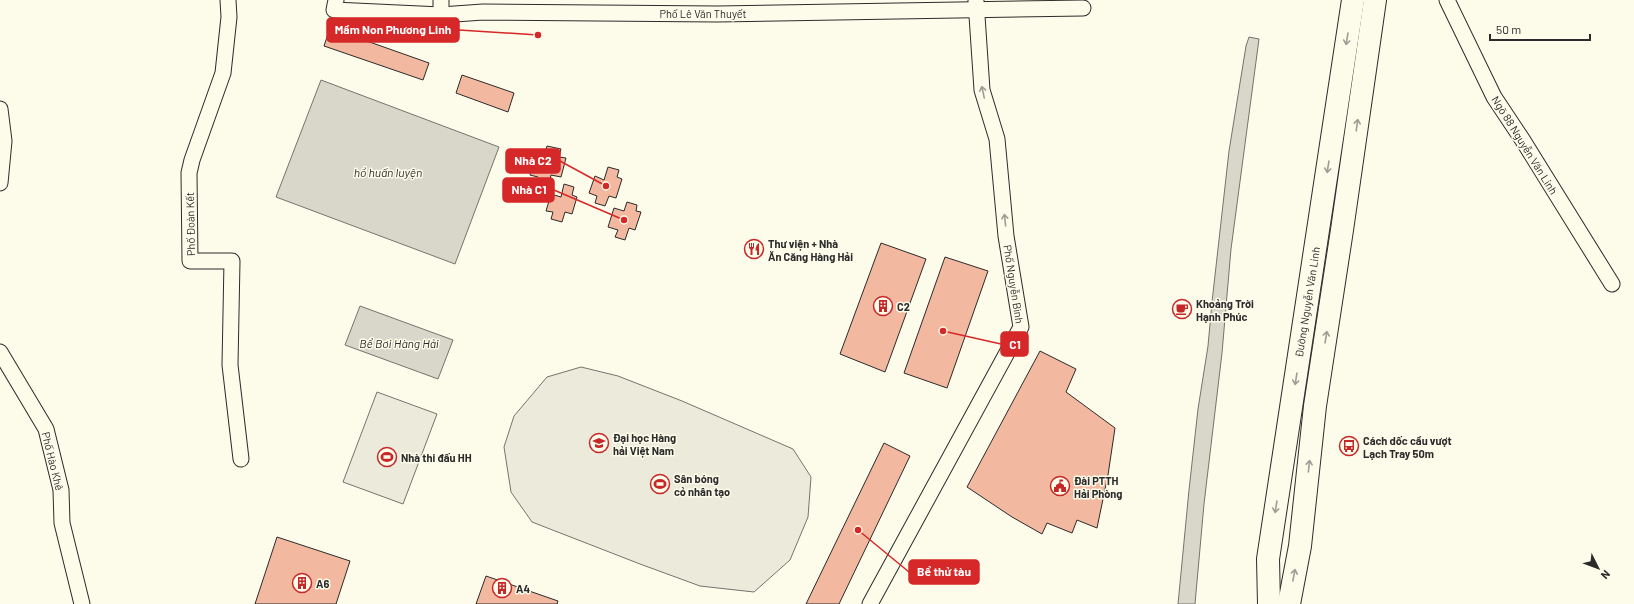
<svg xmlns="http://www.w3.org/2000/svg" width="1634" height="604" font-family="Barlow,sans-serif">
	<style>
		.green { fill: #ecebdb; stroke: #74746e }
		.water { fill: #d8d7c9; stroke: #74746e }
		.building { fill: #f2b8a0; stroke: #2b2b2b }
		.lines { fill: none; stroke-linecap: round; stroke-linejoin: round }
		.minor-casing { stroke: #2b2b2b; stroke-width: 17 }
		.highway-casing { stroke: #2b2b2b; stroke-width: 24 }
		.minor { stroke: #fdfbea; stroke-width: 15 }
		.highway { stroke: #fdfbea; stroke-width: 22 }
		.oneway { stroke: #9e9d94 }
		.labels { text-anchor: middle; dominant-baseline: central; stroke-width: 3; stroke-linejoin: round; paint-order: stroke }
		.street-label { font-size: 11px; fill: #2b2b2b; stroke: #fdfbea }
		.poi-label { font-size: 11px; font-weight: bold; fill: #2b2b2b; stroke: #fdfbea; text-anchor: start }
		.water-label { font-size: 12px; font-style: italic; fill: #2b2b2b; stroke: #fdfbea }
		.leader { fill: none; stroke: #d62828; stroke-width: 1.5 }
		.callout-dot { fill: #d62828; stroke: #fdfbea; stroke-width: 1.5 }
		.callout { fill: #d62828; stroke: #d62828; stroke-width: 1.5 }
		.callout-label { font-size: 12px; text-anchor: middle; font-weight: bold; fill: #fff }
	</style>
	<rect width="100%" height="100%" fill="#fdfbea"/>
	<g class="green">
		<path d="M581,367L618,376L682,401L793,449L811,477L808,517L790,560L754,592L700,586L640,564L532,522L511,492L504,447L514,416L547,377Z"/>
		<path d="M377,392L437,414L403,504L343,482Z"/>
	</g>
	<g class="water">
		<path d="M1249,37L1259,39L1231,249L1222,353L1204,504L1195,604H1178L1189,490L1198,409L1208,346L1212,302L1229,151L1246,46Z"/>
		<path d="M321,80L499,147L455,264L276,197Z"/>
		<path d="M360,306L453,340L438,379L345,345Z"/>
	</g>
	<g class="building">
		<path d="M330,28L429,63L423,80L324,46Z"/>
		<path d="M462,75L514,93L508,112L456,93Z"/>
		<path d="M547,146L561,149L559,157L566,158L561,177L551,175L548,187L536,184L538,177L530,175L535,155L544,158Z"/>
		<path d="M608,167L619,170L617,177L622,179L616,198L609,196L605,206L595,203L597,196L589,193L595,176L604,180Z"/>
		<path d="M564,184L574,187L572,195L577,197L572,214L565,212L562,222L551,219L553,212L546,211L551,194L561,197Z"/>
		<path d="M627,202L637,205L636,211L641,212L635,230L629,228L625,240L615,237L618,230L608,227L614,208L624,211Z"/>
		<path d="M881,243L926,259L885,372L840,354Z"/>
		<path d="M945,257L988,271L947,388L904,373Z"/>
		<path d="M1040,351L1076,369L1066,392L1115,428L1108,475L1097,528L1077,520L1072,533L1047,523L1042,534L1012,517L967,487Z"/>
		<path d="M884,443L910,456L839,604H806Z"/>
		<path d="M277,537L350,561L336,604H255Z"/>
		<path d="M486,576L558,601L557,604H476Z"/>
	</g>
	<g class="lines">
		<defs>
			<g id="minor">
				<path d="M228,0L229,17L223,73L192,160L189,173L190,261H232L230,365L241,459"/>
				<path d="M336,0L334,10L441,15L483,12L717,14L1083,8"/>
				<path d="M1447,0L1494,97L1522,139L1612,284"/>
				<path d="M441,15V0"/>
				<path d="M0,109L4,141L0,183"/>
				<path d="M0,352L46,429L61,490L62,523L82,604"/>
				<path d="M870,604L1021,327L1006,236L997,139L982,90L976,1"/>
			</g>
			<g id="highway">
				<path d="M1269,604L1268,559L1353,0"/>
				<path d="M1289,604L1300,546L1315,406L1342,230L1375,0"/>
			</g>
		</defs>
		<use href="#minor" class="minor-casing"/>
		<use href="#highway" class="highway-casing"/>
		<use href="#minor" class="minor"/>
		<use href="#highway" class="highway"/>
	</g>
	<defs><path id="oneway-shaft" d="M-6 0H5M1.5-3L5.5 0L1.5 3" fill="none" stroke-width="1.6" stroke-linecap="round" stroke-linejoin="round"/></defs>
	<g class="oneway">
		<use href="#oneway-shaft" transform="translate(1347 39) rotate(99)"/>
		<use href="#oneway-shaft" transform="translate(983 92) rotate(-102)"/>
		<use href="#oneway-shaft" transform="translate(1357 125) rotate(-82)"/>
		<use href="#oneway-shaft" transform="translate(1328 167) rotate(99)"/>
		<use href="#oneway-shaft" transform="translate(1005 220) rotate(-96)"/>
		<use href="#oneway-shaft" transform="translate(1326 337) rotate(-81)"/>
		<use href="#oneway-shaft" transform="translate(1296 379) rotate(99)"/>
		<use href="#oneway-shaft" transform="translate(1309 466) rotate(-84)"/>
		<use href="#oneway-shaft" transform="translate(1276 507) rotate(99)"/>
		<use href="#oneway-shaft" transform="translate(1294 575) rotate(-79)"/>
	</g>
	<defs>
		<symbol id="restaurant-ring" viewBox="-11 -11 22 22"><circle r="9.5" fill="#fdfbea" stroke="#c62828" stroke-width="1.5"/><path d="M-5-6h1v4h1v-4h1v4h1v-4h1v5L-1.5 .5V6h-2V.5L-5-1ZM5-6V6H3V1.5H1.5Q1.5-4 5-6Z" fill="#c62828"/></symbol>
		<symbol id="building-ring" viewBox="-11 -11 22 22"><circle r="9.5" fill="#fdfbea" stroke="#c62828" stroke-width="1.5"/><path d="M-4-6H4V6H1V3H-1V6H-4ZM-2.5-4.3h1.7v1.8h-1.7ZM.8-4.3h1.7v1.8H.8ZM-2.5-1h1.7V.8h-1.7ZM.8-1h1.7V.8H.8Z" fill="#c62828"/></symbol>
		<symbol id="cafe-ring" viewBox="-11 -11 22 22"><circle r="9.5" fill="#fdfbea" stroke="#c62828" stroke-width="1.5"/><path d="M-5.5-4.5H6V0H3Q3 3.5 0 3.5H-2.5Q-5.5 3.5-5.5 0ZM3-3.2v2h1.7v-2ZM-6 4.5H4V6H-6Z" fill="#c62828"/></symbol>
		<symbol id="university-ring" viewBox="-11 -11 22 22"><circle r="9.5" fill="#fdfbea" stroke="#c62828" stroke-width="1.5"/><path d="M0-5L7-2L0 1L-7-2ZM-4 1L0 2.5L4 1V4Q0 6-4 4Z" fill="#c62828"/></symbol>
		<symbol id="bus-ring" viewBox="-11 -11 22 22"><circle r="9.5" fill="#fdfbea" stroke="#c62828" stroke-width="1.5"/><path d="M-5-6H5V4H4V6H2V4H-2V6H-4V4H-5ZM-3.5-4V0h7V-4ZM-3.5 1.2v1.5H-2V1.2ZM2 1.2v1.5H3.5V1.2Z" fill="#c62828"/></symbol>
		<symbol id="stadium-ring" viewBox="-11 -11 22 22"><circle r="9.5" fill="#fdfbea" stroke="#c62828" stroke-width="1.5"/><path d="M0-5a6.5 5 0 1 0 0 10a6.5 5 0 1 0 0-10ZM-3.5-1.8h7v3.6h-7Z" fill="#c62828"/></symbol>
		<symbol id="civic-ring" viewBox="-11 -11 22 22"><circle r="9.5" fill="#fdfbea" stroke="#c62828" stroke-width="1.5"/><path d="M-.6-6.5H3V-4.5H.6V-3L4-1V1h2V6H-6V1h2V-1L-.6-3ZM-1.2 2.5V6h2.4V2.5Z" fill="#c62828"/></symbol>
	</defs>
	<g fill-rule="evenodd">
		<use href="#restaurant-ring" x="743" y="238" width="22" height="22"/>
		<use href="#building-ring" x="872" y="295" width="22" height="22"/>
		<use href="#cafe-ring" x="1171" y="298" width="22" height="22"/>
		<use href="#university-ring" x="588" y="432" width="22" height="22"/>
		<use href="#bus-ring" x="1338" y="435" width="22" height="22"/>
		<use href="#stadium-ring" x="376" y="446" width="22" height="22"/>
		<use href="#stadium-ring" x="649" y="473" width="22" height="22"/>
		<use href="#civic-ring" x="1049" y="475" width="22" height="22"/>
		<use href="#building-ring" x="291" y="572" width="22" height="22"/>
		<use href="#building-ring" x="491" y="577" width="22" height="22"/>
	</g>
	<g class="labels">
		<g class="street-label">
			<text x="703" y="13">Phố Lê Văn Thuyết</text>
			<text transform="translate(1525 145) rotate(58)">Ngõ 88 Nguyễn Văn Linh</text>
			<text transform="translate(190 224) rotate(-91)">Phố Đoàn Kết</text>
			<text transform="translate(1014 284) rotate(81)">Phố Nguyễn Bình</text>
			<text transform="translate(1307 302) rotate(-81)">Đường Nguyễn Văn Linh</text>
			<text transform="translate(53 461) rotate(76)">Phố Hào Khê</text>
		</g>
		<g class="poi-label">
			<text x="768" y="243">Thư viện + Nhà<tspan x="768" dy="13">Ăn Căng Hàng Hải</tspan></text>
			<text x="1196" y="303">Khoảng Trời<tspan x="1196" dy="13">Hạnh Phúc</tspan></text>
			<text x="897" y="306">C2</text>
			<text x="613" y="437">Đại học Hàng<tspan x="613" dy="13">hải Việt Nam</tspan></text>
			<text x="1363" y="440">Cách dốc cầu vượt<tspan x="1363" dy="13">Lạch Tray 50m</tspan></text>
			<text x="401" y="457">Nhà thi đấu HH</text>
			<text x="674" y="478">Sân bóng<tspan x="674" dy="13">cỏ nhân tạo</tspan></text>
			<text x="1074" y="480">Đài PTTH<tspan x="1074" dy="13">Hải Phòng</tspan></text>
			<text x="316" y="583">A6</text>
			<text x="516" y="588">A4</text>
		</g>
		<g class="water-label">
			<text x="388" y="172">hồ huấn luyện</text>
			<text x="399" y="343">Bể Bơi Hàng Hải</text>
		</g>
	</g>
	<path class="leader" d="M538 35L459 30M606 186L560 161M624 220L554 190M943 331L1001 344M858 530L909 572"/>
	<g class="callout-dot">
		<circle cx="538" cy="35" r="4"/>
		<circle cx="606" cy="186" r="4"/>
		<circle cx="624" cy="220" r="4"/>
		<circle cx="943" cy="331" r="4"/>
		<circle cx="858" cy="530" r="4"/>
	</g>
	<g class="callout">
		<rect x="327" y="18" width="132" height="24" rx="4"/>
		<rect x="506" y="149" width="54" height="24" rx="4"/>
		<rect x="503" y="178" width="51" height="24" rx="4"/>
		<rect x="1001" y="332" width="27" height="24" rx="4"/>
		<rect x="909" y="560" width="70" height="24" rx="4"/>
	</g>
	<g class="callout-label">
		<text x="393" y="34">Mầm Non Phương Linh</text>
		<text x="533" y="165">Nhà C2</text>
		<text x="529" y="194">Nhà C1</text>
		<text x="1015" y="349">C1</text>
		<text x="944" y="576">Bể thử tàu</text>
	</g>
	<g transform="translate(1598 568) rotate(132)" stroke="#fdfbea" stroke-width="3" paint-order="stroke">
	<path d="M0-3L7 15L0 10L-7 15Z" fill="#2b2b2b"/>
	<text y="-6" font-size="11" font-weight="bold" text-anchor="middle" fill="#2b2b2b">N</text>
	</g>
	<path d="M1490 34v6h100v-6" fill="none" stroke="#2b2b2b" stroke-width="2"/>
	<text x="1496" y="34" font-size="12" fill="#2b2b2b" stroke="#fdfbea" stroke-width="3" paint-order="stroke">50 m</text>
</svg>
